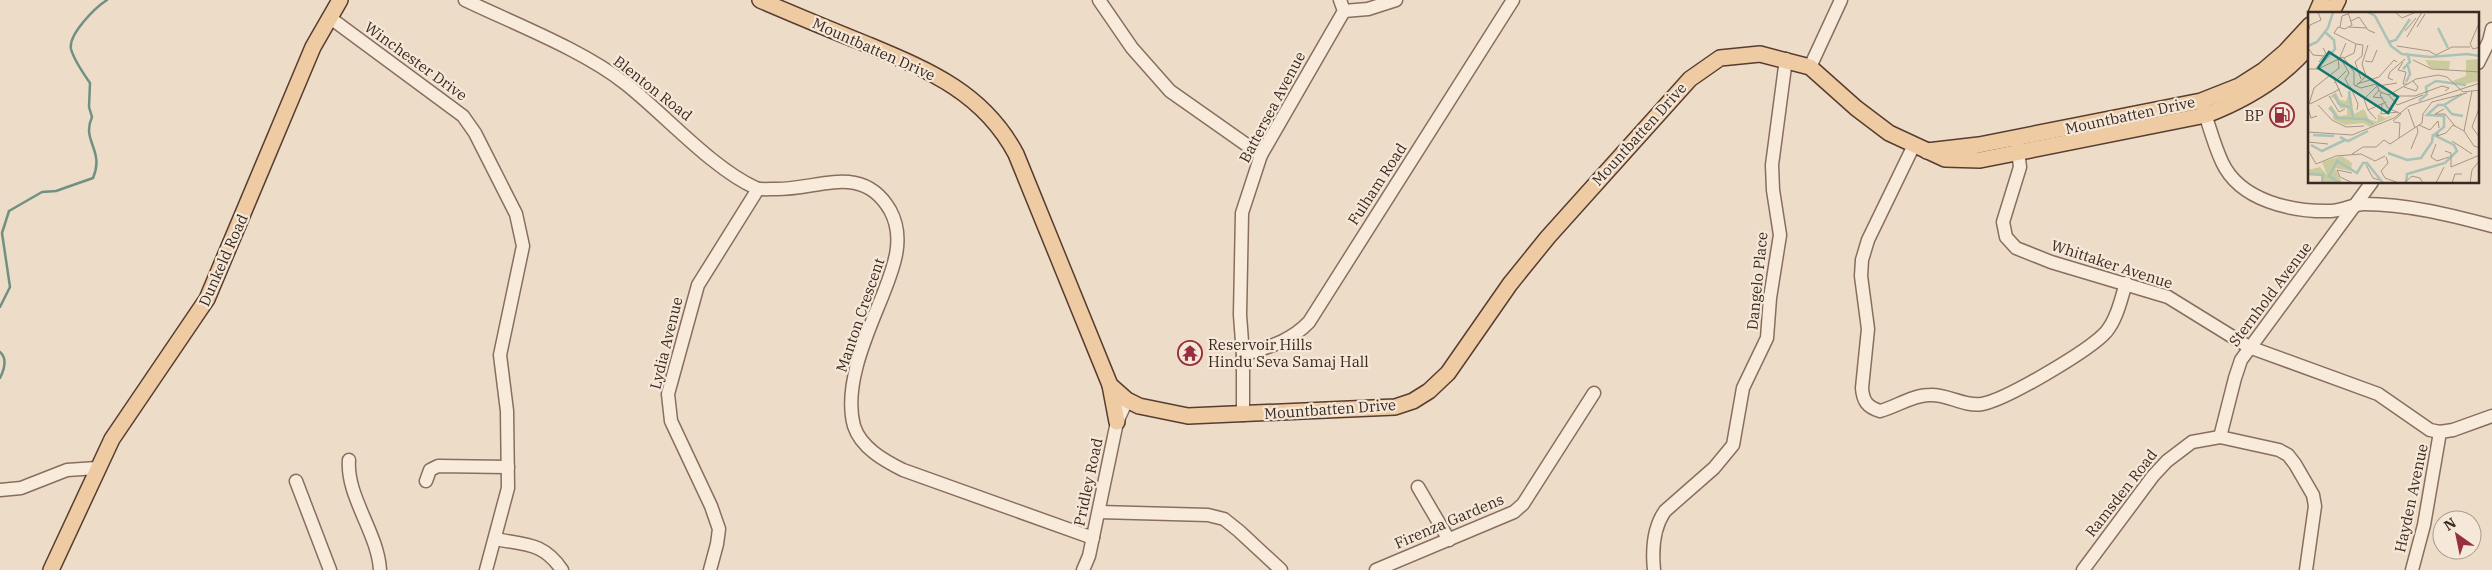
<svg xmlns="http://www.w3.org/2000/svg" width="2492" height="570" font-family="'IBM Plex Serif',serif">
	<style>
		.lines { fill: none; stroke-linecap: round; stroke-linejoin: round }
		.stream { stroke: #6f9083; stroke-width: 2.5 }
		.minor-casing { stroke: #896e5e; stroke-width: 15 }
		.major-casing { stroke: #573d31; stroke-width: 18 }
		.minor { stroke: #f8ebdb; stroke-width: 12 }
		.major { stroke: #eecba2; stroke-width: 15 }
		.labels { text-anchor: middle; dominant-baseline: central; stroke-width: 4.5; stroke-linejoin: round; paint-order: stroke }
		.street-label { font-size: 15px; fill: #3a2921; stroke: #f5e8d8 }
		.poi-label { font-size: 15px; fill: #3a2921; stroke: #f5e8d8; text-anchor: end }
		.inset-river { fill: none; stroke: #a9c1b7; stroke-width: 2.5 }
		.inset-road { fill: none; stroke: #a59585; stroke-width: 1 }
		.view { fill: #0f766e; fill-opacity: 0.15; stroke: #0f766e; stroke-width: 2.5 }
		.inset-edge { fill: none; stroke: #3a2921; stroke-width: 2.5 }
	</style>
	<rect width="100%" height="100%" fill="#edddc8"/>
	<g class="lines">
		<g class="stream">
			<path d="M0,307L10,287L2,233L9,211L42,192L56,191L93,178C105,150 81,141 92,117L89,107L90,83C83,73 74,60 71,49C68,34 96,7 107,0"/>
			<path d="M0,352C8,359 4,370 0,378"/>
		</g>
		<defs>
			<g id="minor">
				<path d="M465,0C515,24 583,50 626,84C664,114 713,169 756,188C761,190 769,189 775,189C818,190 862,162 890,210C906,239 893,269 882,297C867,334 843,386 854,426C861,448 885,461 903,470L1093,538"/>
				<path d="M1099,0L1132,48L1170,91L1261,155"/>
				<path d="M1344,11L1368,9L1396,0"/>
				<path d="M329,17L463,116L475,133L516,214L523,246L500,355L507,411L508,488L486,570"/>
				<path d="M2478,63L2489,41L2492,29"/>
				<path d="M1810,67L1841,0"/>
				<path d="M2203,108C2209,125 2214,145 2222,162C2240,201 2292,212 2331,211C2344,210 2354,204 2364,204C2407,204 2451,215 2492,226"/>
				<path d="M2017,143L2020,167L2003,222L2006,237L2016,248L2051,262L2168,297L2249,347L2378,394L2430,430L2440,432L2453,430L2492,416"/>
				<path d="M1914,145L1868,240L1862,260L1861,276L1868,329L1862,388C1863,401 1867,407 1880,411C1896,407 1912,395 1930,395C1948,394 1964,407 1982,404C2006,400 2090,350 2106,332C2117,319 2121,299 2126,283"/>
				<path d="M1243,355C1268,347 1290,342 1309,322L1513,0"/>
				<path d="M1243,415V355L1240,315L1242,213L1261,155L1344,11L1340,0"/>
				<path d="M2220,437L2235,378L2241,360L2372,182"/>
				<path d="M349,460C346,496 378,533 380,570"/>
				<path d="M296,481L330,570"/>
				<path d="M426,481L430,470L438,466L508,467"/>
				<path d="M1418,487L1449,540"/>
				<path d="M0,490L21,488L67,470L97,468"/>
				<path d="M1099,512L1208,515L1224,519L1239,531L1281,570"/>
				<path d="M495,539C525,545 543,542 562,570"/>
				<path d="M710,570L717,544L719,529L711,506L671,421L668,394L698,285L758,189"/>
				<path d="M1083,570L1089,556L1117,422L1127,400"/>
				<path d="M1376,570L1514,512L1523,504L1594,393"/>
				<path d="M1654,570C1652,550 1653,528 1665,511L1714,468L1733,445L1743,388L1767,338L1770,298L1780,235L1773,190L1772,165L1786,59"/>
				<path d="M2083,570L2153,476L2167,461L2192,442L2220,437L2279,450L2288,455L2295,464L2313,495L2315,506L2306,570"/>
				<path d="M2412,570L2424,525L2440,432"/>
			</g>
			<g id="major">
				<path d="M760,0C795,15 831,30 866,44C928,70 983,92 1016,154L1110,385L1127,400L1139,406L1188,416L1395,407L1413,401L1429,391L1448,373L1510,284L1548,237L1690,79L1720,58L1760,54L1810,67L1856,108L1889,133L1945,159L1980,160L2206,115C2245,100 2283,78 2310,45"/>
				<path d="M2316,14L2322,0"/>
				<path d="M2331,14L2338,0"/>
				<path d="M1927,151L1979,145L2201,101L2239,86L2264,70L2285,52L2310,25"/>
				<path d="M1110,385L1117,422"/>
				<path d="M51,570L112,439L207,299L313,47L340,0"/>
			</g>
		</defs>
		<use href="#minor" class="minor-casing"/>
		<use href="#major" class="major-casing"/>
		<use href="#minor" class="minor"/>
		<use href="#major" class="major"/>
	</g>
	<defs>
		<symbol id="fuel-ring" viewBox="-11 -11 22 22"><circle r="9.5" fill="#f5e8d8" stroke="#96303f" stroke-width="1.5"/><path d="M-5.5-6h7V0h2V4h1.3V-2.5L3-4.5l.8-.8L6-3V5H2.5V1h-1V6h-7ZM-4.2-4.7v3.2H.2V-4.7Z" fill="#96303f"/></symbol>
		<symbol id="temple-ring" viewBox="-11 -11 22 22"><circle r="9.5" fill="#f5e8d8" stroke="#96303f" stroke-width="1.5"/><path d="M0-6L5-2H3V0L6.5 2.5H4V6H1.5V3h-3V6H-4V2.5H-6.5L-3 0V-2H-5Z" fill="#96303f"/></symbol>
	</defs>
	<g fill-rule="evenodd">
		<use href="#fuel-ring" x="2268" y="101" width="28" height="28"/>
		<use href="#temple-ring" x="1176" y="339" width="28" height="28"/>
	</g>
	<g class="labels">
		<g class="street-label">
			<text transform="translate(874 49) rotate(24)">Mountbatten Drive</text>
			<text transform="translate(416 61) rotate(36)">Winchester Drive</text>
			<text transform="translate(653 88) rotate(38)">Blenton Road</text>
			<text transform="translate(1272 107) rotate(-62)">Battersea Avenue</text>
			<text transform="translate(2130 115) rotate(-12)">Mountbatten Drive</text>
			<text transform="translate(1639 134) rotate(-48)">Mountbatten Drive</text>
			<text transform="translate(1377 184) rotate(-57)">Fulham Road</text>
			<text transform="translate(223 260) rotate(-66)">Dunkeld Road</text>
			<text transform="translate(2112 264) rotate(18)">Whittaker Avenue</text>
			<text transform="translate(1757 281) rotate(-84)">Dangelo Place</text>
			<text transform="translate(2270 294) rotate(-53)">Sternhold Avenue</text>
			<text transform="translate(860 315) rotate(-71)">Manton Crescent</text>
			<text transform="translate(666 343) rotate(-76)">Lydia Avenue</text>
			<text transform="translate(1330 409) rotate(-4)">Mountbatten Drive</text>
			<text transform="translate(1088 482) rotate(-78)">Pridley Road</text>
			<text transform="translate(2121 493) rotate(-52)">Ramsden Road</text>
			<text transform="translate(2411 498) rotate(-78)">Hayden Avenue</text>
			<text transform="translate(1449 521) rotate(-23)">Firenza Gardens</text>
		</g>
		<g class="poi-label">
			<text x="2264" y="115">BP</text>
			<text x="1208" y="344" text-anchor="start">Reservoir Hills<tspan x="1208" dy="17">Hindu Seva Samaj Hall</tspan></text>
		</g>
	</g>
	<g transform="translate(2308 12)">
		<rect width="171" height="171" fill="#edddc8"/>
		<path d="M171,47V69L152,73L144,69L158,64V48ZM117,48L142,49L141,58L122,56ZM42,78L46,102L56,97L61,107L69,110L70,102L77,106L87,103L62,115L55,111L37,113L25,107V101L20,97L23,93L31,104L39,103V95L33,97L26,86L21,85L28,80L32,88L38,89ZM34,144L44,151L43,159L27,156L34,171H13V163L0,162V158L12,155L19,163L14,150Z" fill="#cbca9c"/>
		<path class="inset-river" d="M60,0L67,4L83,34L94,42L122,45L159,42L172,44M130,16L140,36M81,30L88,28L102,7M0,34L9,30L20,16L25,0M14,51L27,37L26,28L17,20M95,57L102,50L99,41M98,70L102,62L100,54M41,79L43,94M26,82L31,92L43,96L45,105M111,89L119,82L118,75L128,69L158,73M136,93L144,102L155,104M22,95L29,106L57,107L65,112M5,123L26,124M32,125L40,129L60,119M3,133L14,139L37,128M80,141L99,148L113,146L124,130L125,122M0,162L15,163L14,171M32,171L21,164L29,149L49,161L55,151H59L75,171M98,171L99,162L137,151L149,139L146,133L126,123L136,115V104L119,103L130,93H136L154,82"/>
		<path class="inset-road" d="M87,0L94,6L108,0M43,9L51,5L60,18L67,21M172,9L162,32L165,37L172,35M32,15L34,4L40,2M41,15L59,16M109,15L117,2M97,19L108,6M0,20L2,13L13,8L10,0M99,25L114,0M48,32L55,33L54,44L47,50L53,67M89,34L121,39L128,43L144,35H162M1,37L5,43L16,44M32,45L41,61L37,67L41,74M32,45L38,31M36,46L46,41L48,32L26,21L30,15L37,17L44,13L40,0M105,48L124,57L172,60M57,49L64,50L69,38M11,50L18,41L15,36M95,50L90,58L98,60L95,72H99M0,57H10L35,45L46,60V73L53,76L68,72L72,80L81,83L108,67L130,63L139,65L155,80L172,78M25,64L34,85M85,68L80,66L82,60L97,47M26,71L38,59M49,72L71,65L86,48L89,50M42,74L50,92L49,98M48,74L58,64L54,52L60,33M70,74L89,71M96,75L108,79L110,75L105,69M71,78L65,85L75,86M164,79L156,119L166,134L172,136M74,80L72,83L80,96L93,102L85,109M80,82L89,93L115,83M21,84L31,100L37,97M85,84H107L134,74L141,76L137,79M1,92L6,76L31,56L30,46M2,92L32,77M74,92L73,102L90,100M10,93L24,108L38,115L56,114M172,94L164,115L172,126M0,96L3,106L9,104M100,97L107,116M136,97L127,102H137L147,114M60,98L78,90M68,107L60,98L56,87L69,74M86,110L92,111L91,126M111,113L122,118L130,109L131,116M0,120L44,123L86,106L101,94L172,71M130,121L129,124L138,121L145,113L156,119M144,129L164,142M0,130L20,132M82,132L114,111L115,102L124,90L159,81M128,132L123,145L129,149L141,145M103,137L110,120L109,115M0,138L8,152L28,144L53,142L67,149L77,144M137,139L143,141V155L172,143M44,142L55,135H68L76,128L82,132M78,145L80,151L73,159L77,166L91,171M58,153L65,166L71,168M44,161L29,158L32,165L45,171M96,171L104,164L112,166L115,171M128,171L136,155M144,171L147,162H154M162,171L164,158L172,148"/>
		<path class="view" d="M21,40L90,85L80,101L10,56Z"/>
		<rect width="171" height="171" class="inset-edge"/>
	</g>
	<g transform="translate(2457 535) rotate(327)"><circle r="24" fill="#f5e8d8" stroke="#aa9c8f"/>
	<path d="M0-4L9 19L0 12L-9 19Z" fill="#96303f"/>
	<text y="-8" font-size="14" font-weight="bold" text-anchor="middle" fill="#3a2921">N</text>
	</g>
</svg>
